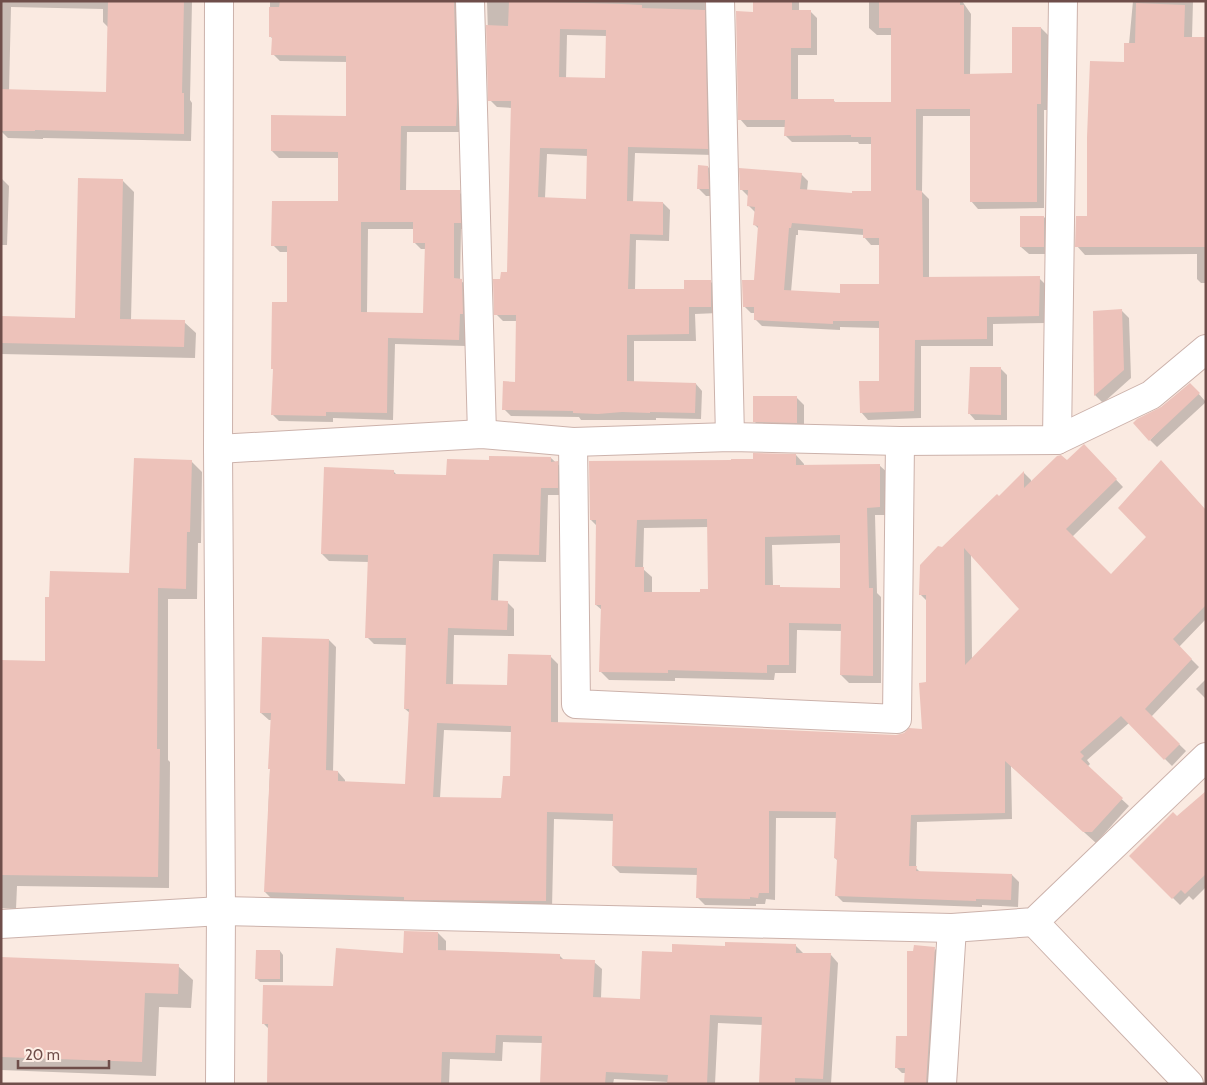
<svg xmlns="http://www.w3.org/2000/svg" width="1207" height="1085" font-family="Cabin,sans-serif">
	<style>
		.shadow { fill: #0003; fill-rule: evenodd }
		.building { fill: #edc2ba; fill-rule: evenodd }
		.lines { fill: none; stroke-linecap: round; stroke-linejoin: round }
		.minor-casing { stroke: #ccb2ab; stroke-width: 30 }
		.minor { stroke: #fff; stroke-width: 28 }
	</style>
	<rect width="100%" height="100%" fill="#faeae1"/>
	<g class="shadow">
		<path d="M1,1H192L190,100L192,103L191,141L43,138V139L8,138L1,131ZM11,7L103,9V22L108,27L107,93L9,91Z"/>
		<path d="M270,1H463L462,132H407L406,192H459L466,199L467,229H461L460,280L468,287L466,346L395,344L393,420L333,418V422L279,421L272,414L288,303V252H280L273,245L339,202L340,158H279L272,151L347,117L348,62L280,61L273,54V39L270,36ZM368,229H414V242L421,249H426L424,314L367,313Z"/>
		<path d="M487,1H706V13L711,18L714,155L635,153L633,202L663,203L670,210L669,241L636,240L635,291L685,290L710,281L717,288L718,313L695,314L696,341H634V383L696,384L702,391L701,419L656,418V420H581L579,417L511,416L504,409L517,383V321H503L496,314L502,281L509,273L512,108L497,107L490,100ZM567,35L607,36L606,80L566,79ZM547,154L588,156L587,200L545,198Z"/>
		<path d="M755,1H799V11H810L817,18V55H798V100H833L836,103L892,104V35H877L869,28V1H962L971,14L970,75H1013L1041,28L1048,35V110H1044V208L978,209L971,201V116H923L922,192L929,199V278H1039L1046,285L1045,323L993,324V346H921V418L868,420L861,412L880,382V328L840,327V330L762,326L755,319V313H751L744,306L755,281L759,229L755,225L756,213L748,205L749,197L741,189L801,174L808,181L807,191L853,194L872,192L873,144H859L858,142H792L785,135L786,127H747L740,119L755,13ZM798,230L864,235V237L871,245H880V285L841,294L791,292L796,235H798Z"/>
		<path d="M1133,1H1193L1192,38L1206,39V283H1201L1197,279V254L1085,255L1077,246L1088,217L1125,63L1129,44Z"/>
		<path d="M708,167L715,175L716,196H706L699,189Z"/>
		<path d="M1,178L9,186L7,245H1Z"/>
		<path d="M123,181L134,192L131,320L184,322L196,333L195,358L1,354V317L76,319Z"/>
		<path d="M1044,217L1052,225L1051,254H1029L1021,247Z"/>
		<path d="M1122,311L1129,318L1131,378L1103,403L1095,395L1094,312Z"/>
		<path d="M1000,368L1007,375V420H975L969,413Z"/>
		<path d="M1197,392L1206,402L1157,447L1150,440Z"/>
		<path d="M796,397L804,405V430L762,429L754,421Z"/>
		<path d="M1084,446L1123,487L1072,537L1111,576L1206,511V619L1179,647L1199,667L1151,717L1186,751L1172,766L1129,723L1087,760L1090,764L1087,767L1129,806L1096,843L1011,766L1012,819L917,822L916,868L920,872L1012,875L1019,882L1018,907L982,905V907L843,902L836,895L838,861L835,858L837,818H776L775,900L766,899L765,904H756V906L705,905L698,898V875L620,873L613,866L614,821L554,819L552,908L272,899L265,892L272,720H269L261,713L329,640L336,647L333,772H338L345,780V783L406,786L410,713L405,709L407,645L374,644L367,637L369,562L329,561L322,554L393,471L397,475L447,476L490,462L551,458L564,470L565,495H548L546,562L499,561L498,602H507L514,609V636L454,635L453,685L508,686L551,657L558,664V723L896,736L923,730L927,683V601L920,594L942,549L999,498L1024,473L1031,480V483L1067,462ZM971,553L1021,609L972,660ZM444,730L512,732L511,778L503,800L440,798Z"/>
		<path d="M796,455L804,464V466L879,465L888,473V515H875L877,593L881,597V683H849L841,675L842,631L797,630L796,673H775L774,680L675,678V681L609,680L601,672L602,610L596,605L597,526L591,520L754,460ZM709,527V591L702,594H652V577L643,569L644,528ZM841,543V589H781L773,586L772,545Z"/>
		<path d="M191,461L202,472L201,543H198L197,599H168V760L170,762L169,888L17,886L16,909L1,908V661L46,663L131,574Z"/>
		<path d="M1206,679V699L1196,689Z"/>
		<path d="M1206,793V887L1193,900L1189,896L1180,905L1131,856Z"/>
		<path d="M438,933L446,941V952L560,956L565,961L594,962L602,969L601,998L641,1000L673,953L726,948L796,946L804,954L831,955L838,963L831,1084H760L763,1025L718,1023L715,1084H669V1082L614,1079L613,1084H541L543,1043L503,1042L502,1061L450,1059L449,1084H268L269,1029L264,1024L335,987L405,954Z"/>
		<path d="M935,949L940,954L932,1084H905L906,1073H902L896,1067L908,1038Z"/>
		<path d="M280,951L283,955V982H260L257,979Z"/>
		<path d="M1,959L178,966L193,980L191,1008L159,1007L156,1076L1,1070Z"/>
	</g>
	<g class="building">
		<path d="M108,1H184L182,93H184V134L35,130V131H1V89L106,92Z"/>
		<path d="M280,1H454L457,102L456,126H401L400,190H460L461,223H454V278L462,279L463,314H460L459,340L388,338L387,413L326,412V416L271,415L273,369H271L272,302H287V246H271L272,201H338V152L271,151V115L346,116V56L271,55L272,37H269V7H279ZM361,222H413V243H425L423,313L361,312Z"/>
		<path d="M509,1L622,4L642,5V8L705,10L708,149L628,147L627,201L663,202V235L630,234L628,289H684V280H711V307H689V334L627,335V381L696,383L695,413L650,412V413L622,412L598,414L573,413V411L502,410L503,381L515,382L516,315H494L493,279H500L501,272H507L511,101H488L486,25L508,26ZM560,29L606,30L605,78L559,77ZM540,148L587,149L586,199L538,197Z"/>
		<path d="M753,1H792V10H811V48H791V99H834V102H891V28H879V1H960V5H964V74L1012,73V27H1041V104H1037V202H970V109H916V190L922,191L923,277L1040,276L1039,316L987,317V339L915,340L914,411L860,413L859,381H879V321H833V324L754,320V307H743L742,280H754L758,226L753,225L755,207L747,206L748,190H740L739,168L802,173L800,189L852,193V191H871V137H851V135L784,136L785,120H738L736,11L753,12ZM792,223L863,229V238H879V284H840V293L784,290L789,228H791Z"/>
		<path d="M1136,3L1185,5L1184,37H1206V247H1075L1076,216H1087V137L1090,61L1124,62V43H1135Z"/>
		<path d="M698,165L708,166L709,189H697Z"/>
		<path d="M78,178L123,179L120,319L185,320L184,347L1,343V316L75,318Z"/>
		<rect x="1020" y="216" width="24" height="31"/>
		<path d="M1122,309L1124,370L1094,396L1093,311Z"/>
		<path d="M970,367H1001V415L968,414Z"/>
		<path d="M1190,383L1200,393L1149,441L1133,423L1137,419L1161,407Z"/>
		<path d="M753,396H797V423L753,422Z"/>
		<path d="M1084,444L1117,479L1066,529L1111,574L1146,537L1118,508L1161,460L1206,510V605L1173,639L1192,659L1145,709L1180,744L1164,760L1121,716L1080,752L1084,756L1081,759L1123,798L1092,832H1083L1005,761V813L911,815L909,866H917L916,871L1012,874L1011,900L976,899V901L835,896L837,859L834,858L836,812L769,811V893H759L758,898L750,897V899L696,898L697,868L612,866L613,814L547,812L546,901L404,900V897L264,892L270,769H268L271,713H260L262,637L329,639L326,770L338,771V781L405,784L409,709H404L406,638H365L368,555L321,554L324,467L394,470V474L446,475L447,459L489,460V456L551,457V462L558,461V488H541L539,555L493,554L491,600L508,601L507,630L448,628L446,684L507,685L508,654L551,655V722L673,725L896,735L904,733L909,728L922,729L919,683L926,682V595H919L920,565L938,546L942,547L997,494L999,496L1024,471V488L1057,456L1061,455L1067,460ZM964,548L1019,609L965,665ZM437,723L511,726L510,776H503L501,798L433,797Z"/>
		<path d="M753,453L796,454V465L880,464V507L867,508L869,588H873V676L840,675L841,624L789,623V665H767V673L668,670V673L599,672L601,605H595L596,520H590L589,461L731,460V459H753ZM707,519L708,589H700V592H644V567H635L637,520ZM840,535V588L780,587V585H765V537Z"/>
		<path d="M134,458L192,460L190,532H187L186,589L158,588L157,749H160L158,877L1,875V660L45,661V597H49L50,571L129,573Z"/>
		<path d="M1206,791V874L1185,894L1181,890L1172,899L1129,856L1173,812L1177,816Z"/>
		<path d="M404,931L438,932V950L560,954V959L595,960L593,997L640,999L642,951L672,952V944L725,946V942L796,944V953H831L823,1079L795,1078V1084H759L762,1017L710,1015L707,1084H667L668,1075L606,1072L605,1084H540L542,1036L496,1035L495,1053L442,1052L441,1084H267L268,1024H262L263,985L333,986L336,948L403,953Z"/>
		<path d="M914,945L935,947L926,1084H904L905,1068H895L896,1036H907V951H913Z"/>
		<path d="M256,950H280V979H255Z"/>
		<path d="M1,957L179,964L178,994L145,993L142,1062L1,1057Z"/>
	</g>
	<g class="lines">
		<defs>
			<g id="minor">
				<path d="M219,1L218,449L221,911L220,1084"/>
				<path d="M470,1L482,434"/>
				<path d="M720,1L730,437"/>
				<path d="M1057,440L1063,1"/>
				<path d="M573,442L576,704L897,719L900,441"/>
				<path d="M218,449L482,434L573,442L730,437L900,441L1057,440L1151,395L1206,349"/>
				<path d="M1034,922L1189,1084"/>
				<path d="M1,924L221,911L952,928L1034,922L1206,757"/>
				<path d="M942,1084L952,928"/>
			</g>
		</defs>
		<use href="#minor" class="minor-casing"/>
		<use href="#minor" class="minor"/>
	</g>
	<rect width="1207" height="1085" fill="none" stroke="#6f4e4a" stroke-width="5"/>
	<path d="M18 1060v8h91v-8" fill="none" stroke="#6f4e4a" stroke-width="2.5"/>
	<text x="25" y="1060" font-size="15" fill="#6f4e4a" stroke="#feefe6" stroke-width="4" paint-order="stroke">20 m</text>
</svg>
